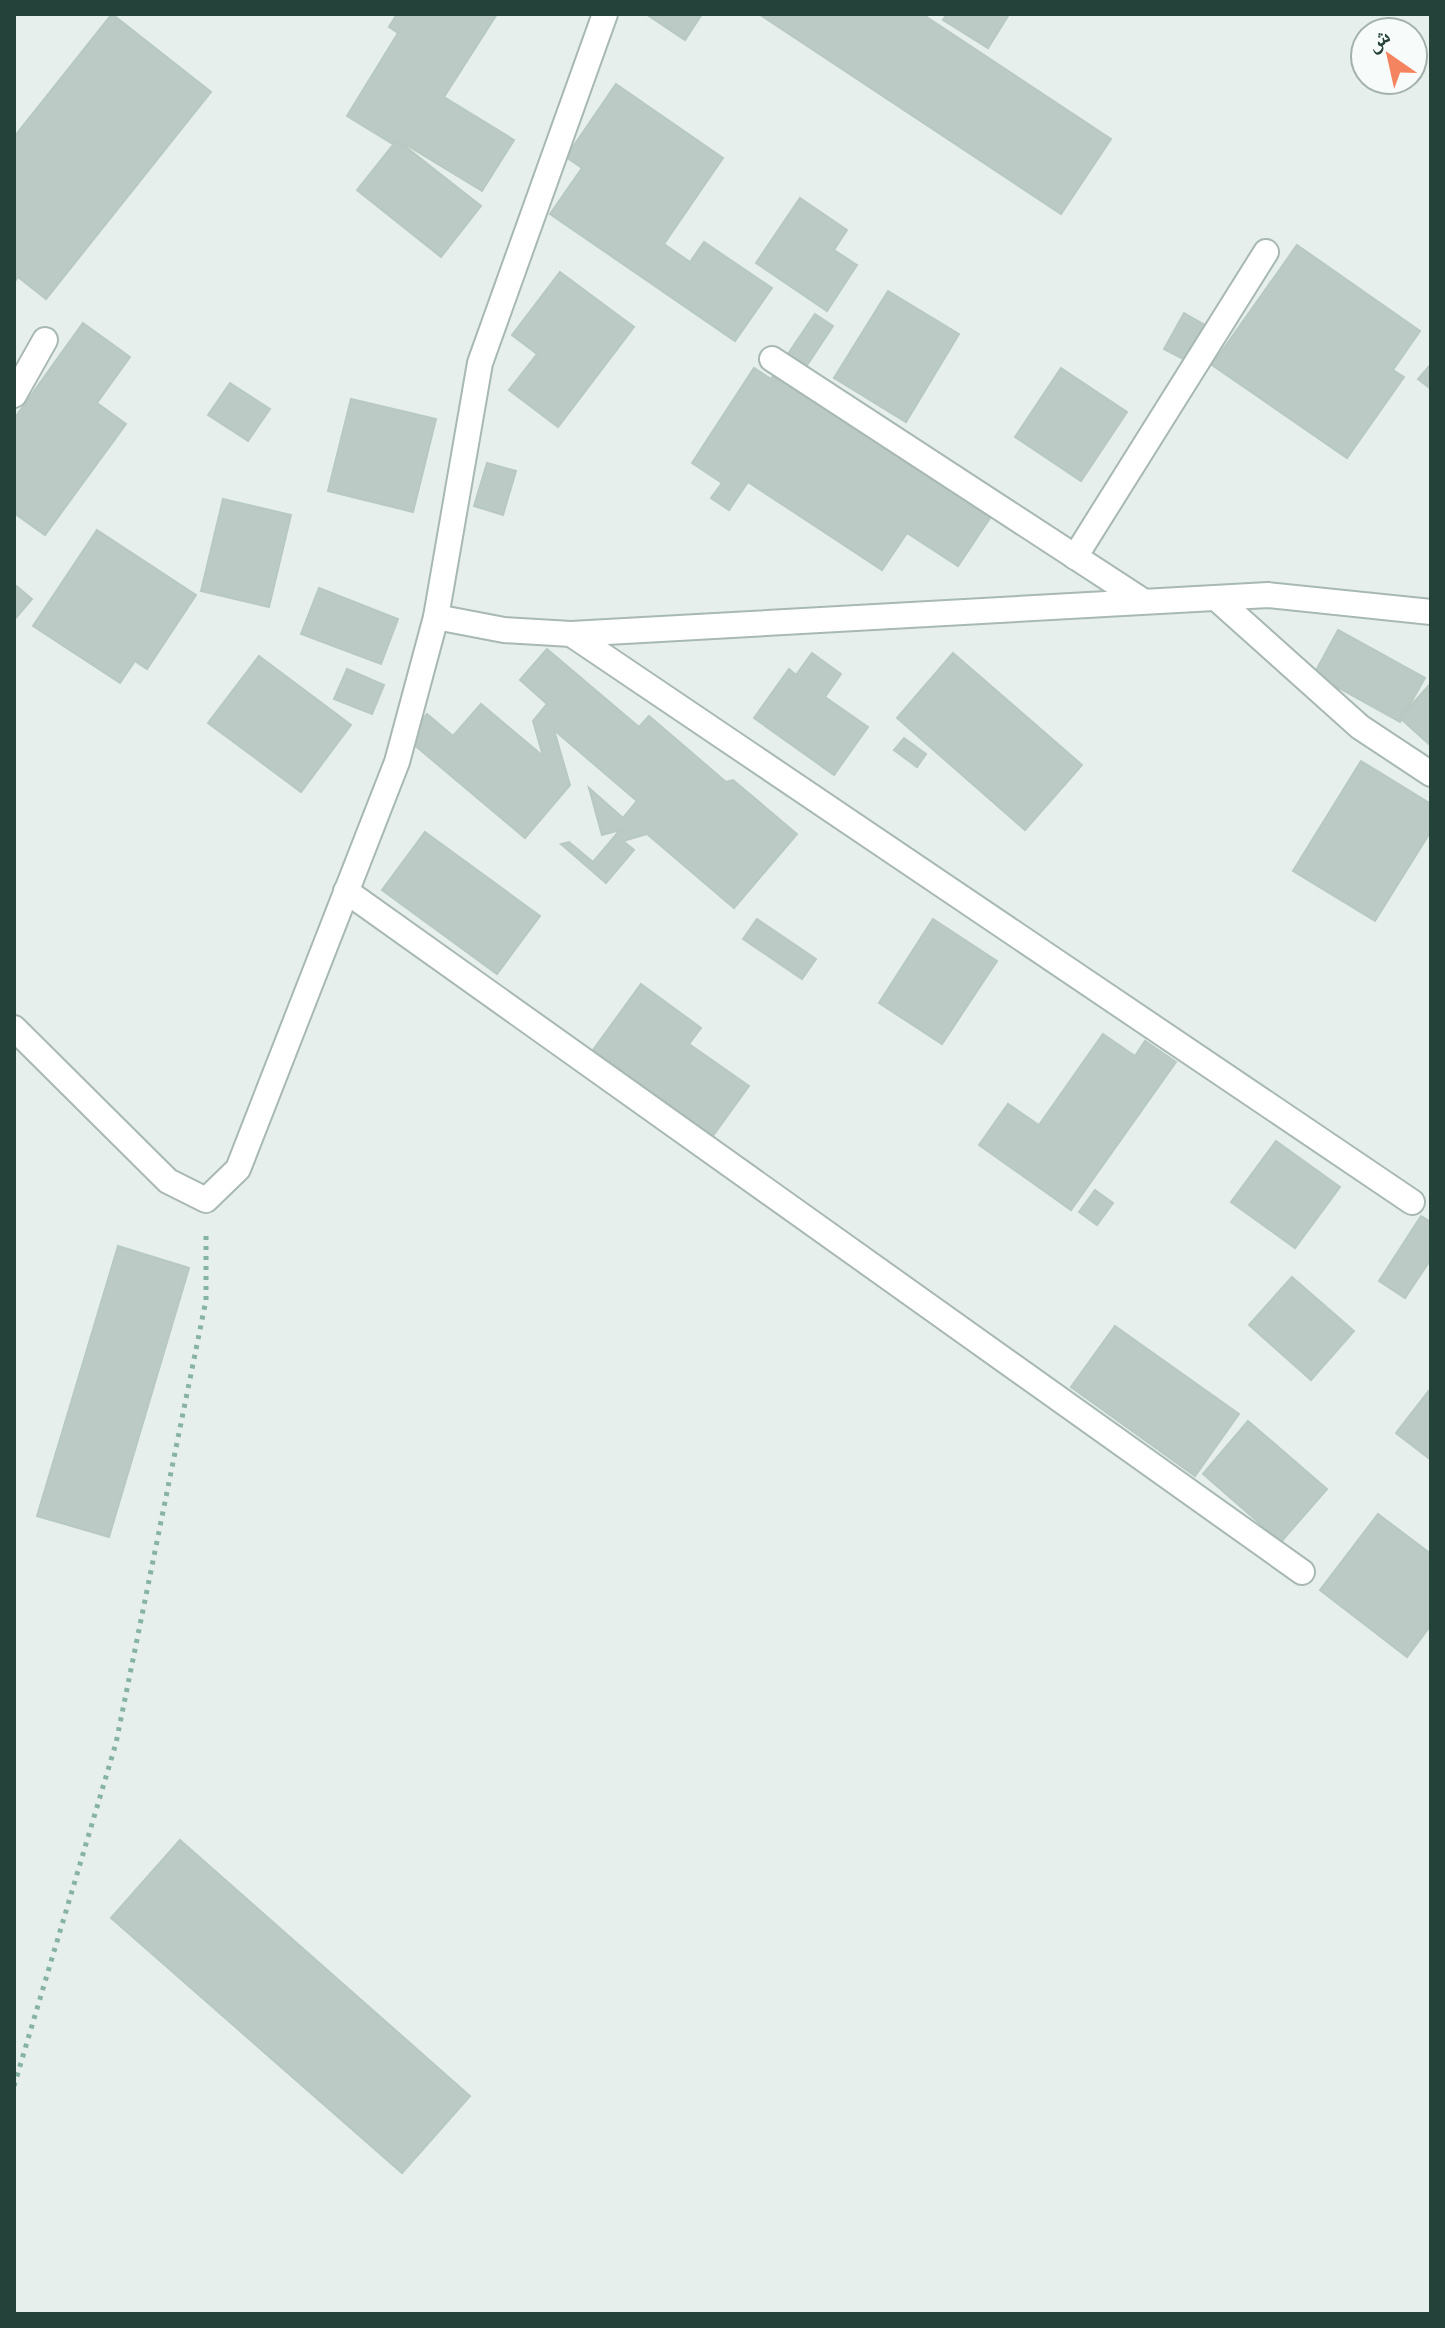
<svg xmlns="http://www.w3.org/2000/svg" width="1445" height="2328" font-family="'DM Sans','Noto Naskh Arabic',sans-serif">
	<style>
		.building { fill: #bbcac4; stroke: #b8c9c2; stroke-width: 2 }
		.lines { fill: none; stroke-linecap: round; stroke-linejoin: round }
		.minor-casing { stroke: #a8b8b2; stroke-width: 28 }
		.path { stroke: #86b3a5; stroke-width: 5; stroke-dasharray: 4 6; stroke-linecap: butt }
		.minor { stroke: #fff; stroke-width: 24 }
	</style>
	<rect width="100%" height="100%" fill="#e6efeb"/>
	<g class="building">
		<path d="M112,14L211,92L46,299L18,277L14,283V137Z"/>
		<path d="M397,14H497L444,97L514,140L482,191L408,146L404,151L347,116L398,33L389,27Z"/>
		<path d="M646,14H702L685,40Z"/>
		<path d="M759,14H922L1111,139L1061,214Z"/>
		<path d="M947,14H1004L1008,16L988,48L943,20Z"/>
		<path d="M616,84L723,158L664,244L690,262L704,242L772,288L735,341L550,214L582,168L566,157Z"/>
		<path d="M397,140L481,206L441,257L357,190Z"/>
		<path d="M800,198L847,230L834,250L857,265L827,311L756,263Z"/>
		<path d="M1297,245L1420,331L1393,370L1404,377L1347,458L1212,365Z"/>
		<path d="M560,272L634,327L558,427L509,390L537,354L512,335Z"/>
		<path d="M888,291L959,334L906,422L834,378Z"/>
		<path d="M1184,313L1205,325L1185,360L1164,349Z"/>
		<path d="M815,314L833,326L794,385L992,515L958,566L907,533L882,570L748,482L729,510L711,498L722,483L692,463L754,368L771,379Z"/>
		<path d="M83,323L130,357L97,403L126,424L45,535L14,513V419Z"/>
		<path d="M1431,364V389L1418,379Z"/>
		<path d="M1061,368L1127,412L1081,481L1015,437Z"/>
		<path d="M230,383L270,409L248,441L208,415Z"/>
		<path d="M351,399L436,419L413,512L328,491Z"/>
		<path d="M487,463L516,471L503,515L474,506Z"/>
		<path d="M223,499L291,515L269,607L201,591Z"/>
		<path d="M97,530L196,595L147,669L135,661L120,683L33,626Z"/>
		<path d="M14,584L32,599L14,620Z"/>
		<path d="M319,588L398,619L381,664L301,634Z"/>
		<path d="M1338,630L1425,678L1400,722L1314,674Z"/>
		<path d="M547,649L639,727L649,716L726,782L733,780L797,834L734,908L647,834L623,841L634,850L606,883L561,844L569,842L593,862L620,830L602,835L589,788L623,818L637,801L554,730L570,785L525,838L406,738L427,714L453,736L481,704L543,756L533,721L547,704L520,680Z"/>
		<path d="M812,653L841,674L825,697L868,727L834,775L754,718L789,669L796,675Z"/>
		<path d="M953,653L1082,765L1025,830L897,718Z"/>
		<path d="M259,656L351,725L301,792L208,723Z"/>
		<path d="M347,669L384,685L372,714L334,699Z"/>
		<path d="M1431,683V746L1400,718Z"/>
		<path d="M904,738L926,754L917,767L894,750Z"/>
		<path d="M1361,761L1431,804V831L1375,921L1293,871Z"/>
		<path d="M425,832L540,916L497,974L382,890Z"/>
		<path d="M757,919L816,959L802,979L743,939Z"/>
		<path d="M933,919L997,961L942,1044L879,1003Z"/>
		<path d="M641,984L701,1028L689,1044L749,1086L712,1137L593,1050Z"/>
		<path d="M1103,1034L1135,1056L1145,1041L1176,1062L1071,1210L979,1145L1008,1104L1039,1125Z"/>
		<path d="M1276,1141L1340,1187L1295,1248L1231,1202Z"/>
		<path d="M1095,1190L1113,1203L1097,1225L1079,1212Z"/>
		<path d="M1421,1216L1431,1222V1259L1405,1298L1379,1281Z"/>
		<path d="M118,1246L189,1268L109,1537L37,1516Z"/>
		<path d="M1292,1277L1354,1331L1311,1380L1249,1325Z"/>
		<path d="M1115,1326L1239,1414L1195,1476L1071,1387Z"/>
		<path d="M1431,1388V1460L1396,1433Z"/>
		<path d="M1248,1421L1327,1489L1281,1542L1203,1474Z"/>
		<path d="M1378,1514L1431,1554V1625L1407,1657L1320,1590Z"/>
		<path d="M180,1840L470,2096L402,2173L111,1918Z"/>
	</g>
	<g class="lines">
		<defs>
			<g id="minor">
				<path d="M605,14L480,363L436,617L504,630L571,634L1268,595L1431,612"/>
				<path d="M772,359L1143,601"/>
				<path d="M14,395L45,340"/>
				<path d="M1075,557L1266,252"/>
				<path d="M1216,598L1360,727L1431,774"/>
				<path d="M571,634L1412,1202"/>
				<path d="M346,891L1302,1572"/>
				<path d="M14,1028L168,1181L206,1200L238,1169L397,762L436,617"/>
			</g>
		</defs>
		<use href="#minor" class="minor-casing"/>
		<path class="path" d="M14,2086L116,1743L206,1300V1231"/>
		<use href="#minor" class="minor"/>
	</g>
	<rect width="1445" height="2328" fill="none" stroke="#24423a" stroke-width="32"/>
	<g transform="translate(1389 56) rotate(326)"><circle r="38" fill="#f7fbf9" stroke="#a3b1ad" stroke-width="2"/>
	<path d="M0-6L14 30L0 20L-14 30Z" fill="#f4845f"/>
	<text y="-12" font-size="22" font-weight="bold" text-anchor="middle" fill="#24423a">ش</text>
	</g>
</svg>
